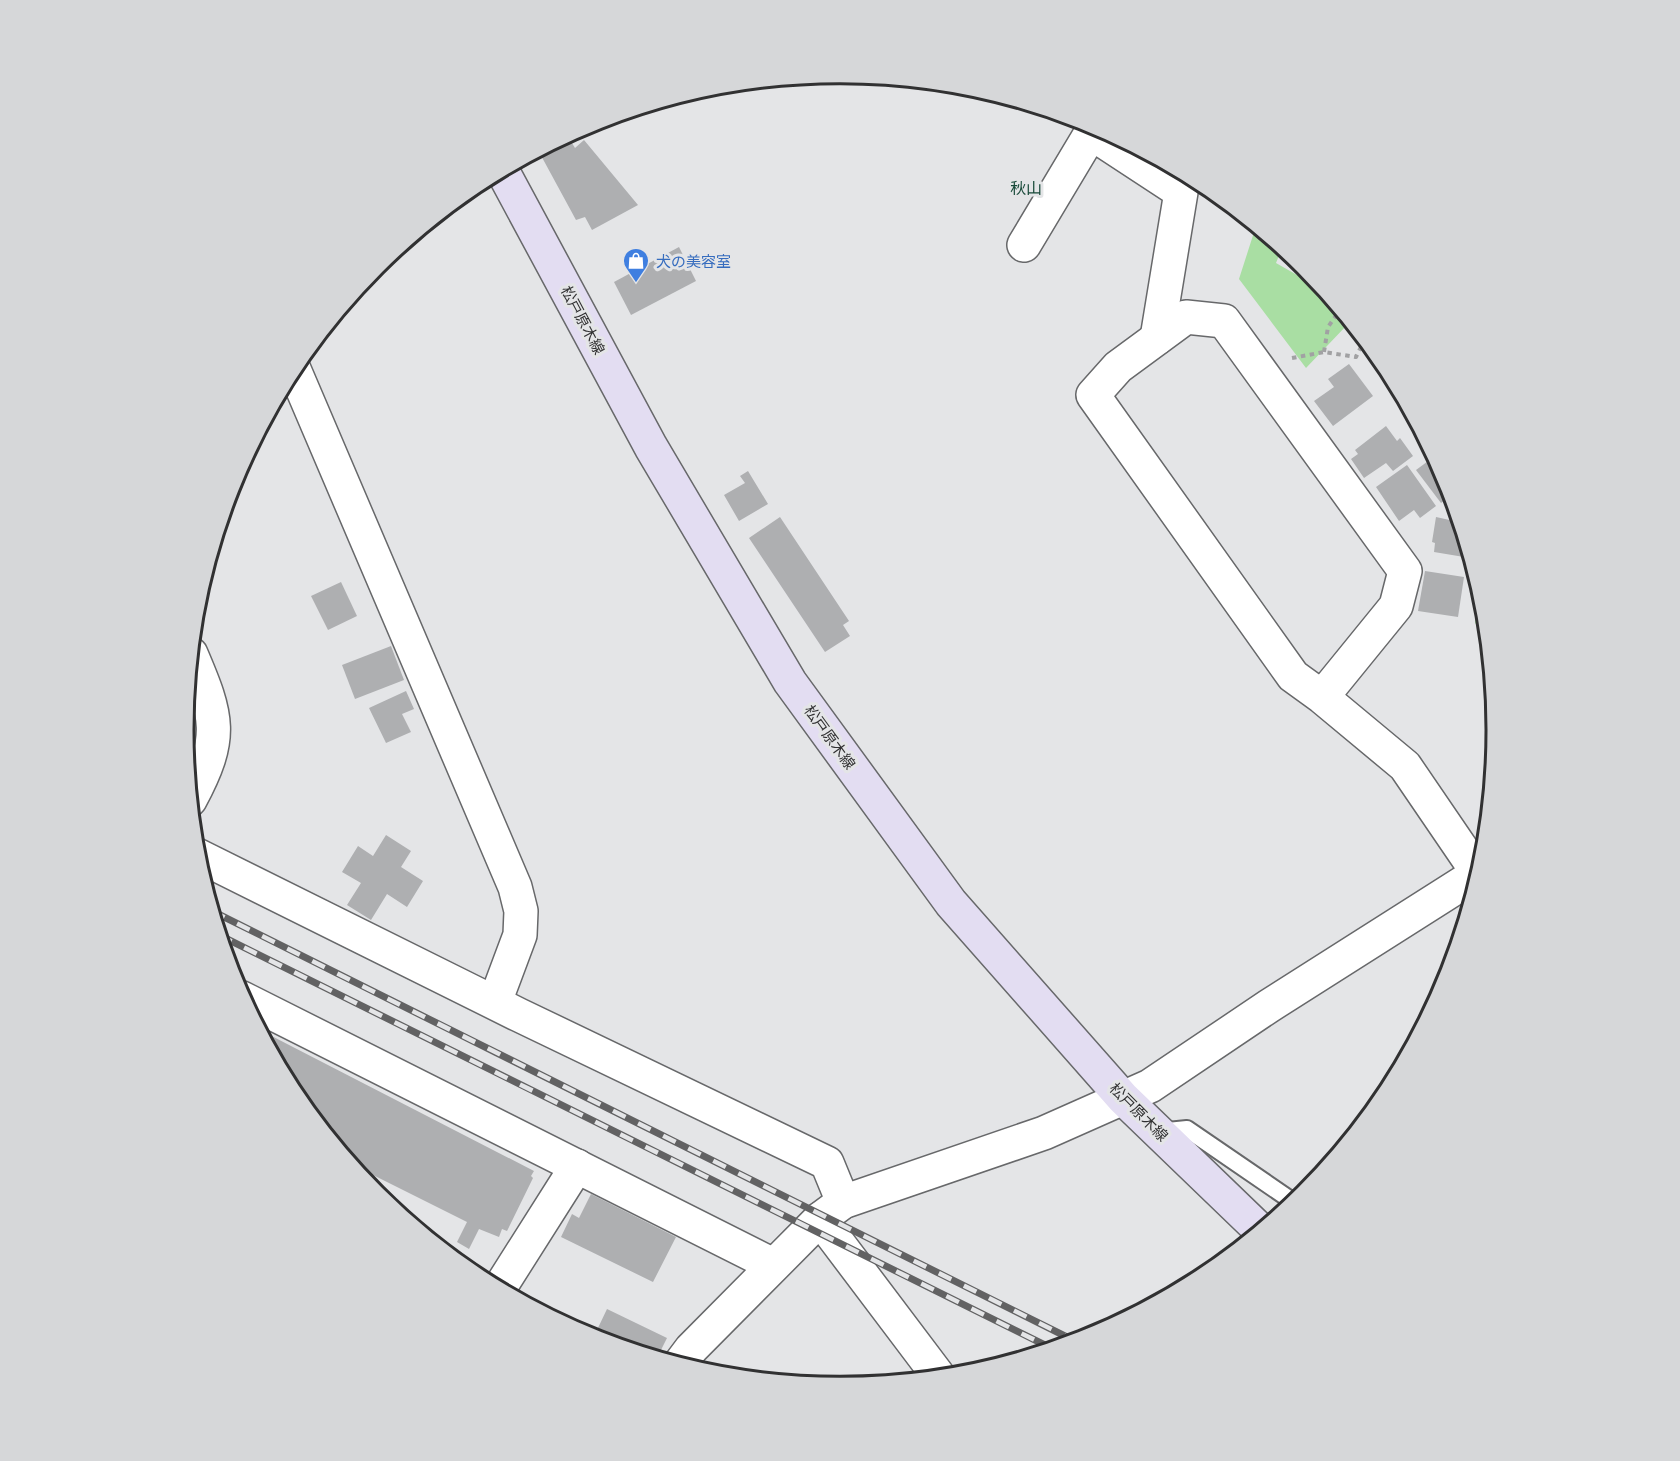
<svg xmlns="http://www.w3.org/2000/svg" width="1680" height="1461" font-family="Ubuntu,'Noto Sans JP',sans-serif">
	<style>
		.green { fill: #a9dea3 }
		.building { fill: #aeafb1 }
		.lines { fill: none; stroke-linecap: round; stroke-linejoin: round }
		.lane-casing { stroke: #67686a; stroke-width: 20 }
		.street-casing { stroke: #67686a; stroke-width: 36 }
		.secondary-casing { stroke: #67686a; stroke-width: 36 }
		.path { stroke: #a1a1a3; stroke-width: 4; stroke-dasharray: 4.5 4.5; stroke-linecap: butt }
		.lane { stroke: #fff; stroke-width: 16 }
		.street { stroke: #fff; stroke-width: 33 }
		.secondary { stroke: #e3ddf2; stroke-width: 33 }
		.rail-casing { stroke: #626263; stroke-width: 7 }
		.rail { stroke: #e4e5e7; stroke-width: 4.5; stroke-dasharray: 14; stroke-linecap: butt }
		.labels { text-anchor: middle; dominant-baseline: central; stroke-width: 6; stroke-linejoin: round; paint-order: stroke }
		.shop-label { font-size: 15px; fill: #366cbe; stroke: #e4e5e7; text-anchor: start }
		.street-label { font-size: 15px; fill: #313132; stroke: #e4e5e7 }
		.neighbourhood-label { font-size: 16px; fill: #194a3a; stroke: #e4e5e7 }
		.rim { fill: none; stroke: #313132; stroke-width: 3 }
	</style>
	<rect width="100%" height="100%" fill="#e4e5e7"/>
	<g class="green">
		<path d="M1256,226L1282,248L1276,263L1325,291L1358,331L1347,325L1306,368L1239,279Z"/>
		<path d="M1478,580L1484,603L1488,636L1475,623Z"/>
	</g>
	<g class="building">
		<path d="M567,135L575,148L584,140L638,205L592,230L585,217L576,220L538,150Z"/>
		<path d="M679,247L696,281L631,315L614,282Z"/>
		<path d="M1294,258L1305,266L1313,277L1291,265Z"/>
		<path d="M1349,364L1373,396L1333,426L1314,401L1334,387L1328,379Z"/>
		<path d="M1386,426L1397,441L1400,438L1413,456L1393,471L1386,463L1364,478L1351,459L1358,454L1355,450Z"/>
		<path d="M1435,456L1447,479L1452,495L1441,503L1416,470Z"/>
		<path d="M1407,465L1436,506L1420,518L1414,510L1399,521L1376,487Z"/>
		<path d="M748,471L768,504L739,521L724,495L745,483L740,476Z"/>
		<path d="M1456,508L1470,556V558L1434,552L1435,543L1432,542L1436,517L1454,521Z"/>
		<path d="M780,517L849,621L843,625L850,636L825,652L749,538Z"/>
		<path d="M1425,571L1464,577L1458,617L1418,611Z"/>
		<path d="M341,582L357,616L328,630L311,596Z"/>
		<path d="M391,646L404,680L355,699L342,665Z"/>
		<path d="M406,691L414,709L402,714L411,732L386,743L369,708Z"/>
		<path d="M386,835L411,851L401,867L423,881L407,907L387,894L371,920L347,905L361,883L342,872L358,846L373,856Z"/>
		<path d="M258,1029L534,1171L531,1176L533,1178L507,1231L502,1229L499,1237L479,1229L469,1249L457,1242L467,1222L349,1163L294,1095Z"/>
		<path d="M591,1194L676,1237L653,1282L561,1237L572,1214L579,1218Z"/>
		<path d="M607,1309L667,1338L657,1358L588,1337L576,1331L580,1322L597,1330Z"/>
	</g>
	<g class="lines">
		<defs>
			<path id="lane" d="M1158,1132L1187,1129L1295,1203"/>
			<g id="street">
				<path d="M1024,245L1091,133L1181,192L1157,338"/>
				<path d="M293,367L515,887L521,911L520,935L495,1002"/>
				<path d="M1322,697L1396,606L1405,571L1224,321L1186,317L1118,367L1093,395L1293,676L1322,697L1405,766L1478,873"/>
				<path d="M190,800C224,737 218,717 191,654"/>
				<path d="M195,854L519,1015L827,1163L843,1202"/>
				<path d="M242,998L773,1265"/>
				<path d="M820,1219L940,1378"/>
				<path d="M499,1289L577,1166"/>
				<path d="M679,1365L691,1349L820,1219L843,1202L1044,1133L1150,1086L1269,1006L1480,872"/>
			</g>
			<path id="secondary" d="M502,170L651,447L790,682L951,903L1123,1098L1261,1231"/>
		</defs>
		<use href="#lane" class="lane-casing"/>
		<use href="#street" class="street-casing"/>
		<use href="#secondary" class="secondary-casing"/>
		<g class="path">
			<path d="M1324,352L1328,327L1340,310"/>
			<path d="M1292,358L1324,352L1356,357L1361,347L1376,365"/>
		</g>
		<use href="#lane" class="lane"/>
		<use href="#street" class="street"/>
		<use href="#secondary" class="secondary"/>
		<defs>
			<g id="rail">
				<path d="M212,911L1077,1342"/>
				<path d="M219,935L1053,1349"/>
			</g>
		</defs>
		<use href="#rail" class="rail-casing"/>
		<use href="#rail" class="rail"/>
	</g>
	<defs>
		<symbol id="shop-pin" viewBox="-11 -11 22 30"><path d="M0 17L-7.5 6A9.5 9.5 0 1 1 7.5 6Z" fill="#3f7fe0" stroke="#e4e5e7"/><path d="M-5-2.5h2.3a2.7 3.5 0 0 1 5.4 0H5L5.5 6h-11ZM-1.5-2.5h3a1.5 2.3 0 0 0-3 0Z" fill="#fff"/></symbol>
	</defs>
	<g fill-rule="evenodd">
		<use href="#shop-pin" x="621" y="246" width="30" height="40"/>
	</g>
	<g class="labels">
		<g class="shop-label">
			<text x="656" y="261">犬の美容室</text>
		</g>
		<g class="street-label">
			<text transform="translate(583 320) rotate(62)">松戸原木線</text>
			<text transform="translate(830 737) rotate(54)">松戸原木線</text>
			<text transform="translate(1139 1112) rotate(45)">松戸原木線</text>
		</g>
		<g class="neighbourhood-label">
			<text x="1026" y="188">秋山</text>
		</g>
	</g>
	<path d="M0 0H1680V1461H0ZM194 730a646 646 0 1 1 1292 0a646 646 0 1 1-1292 0Z" fill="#d6d7d9" fill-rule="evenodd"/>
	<path class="rim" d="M194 730a646 646 0 1 1 1292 0a646 646 0 1 1-1292 0Z"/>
</svg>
